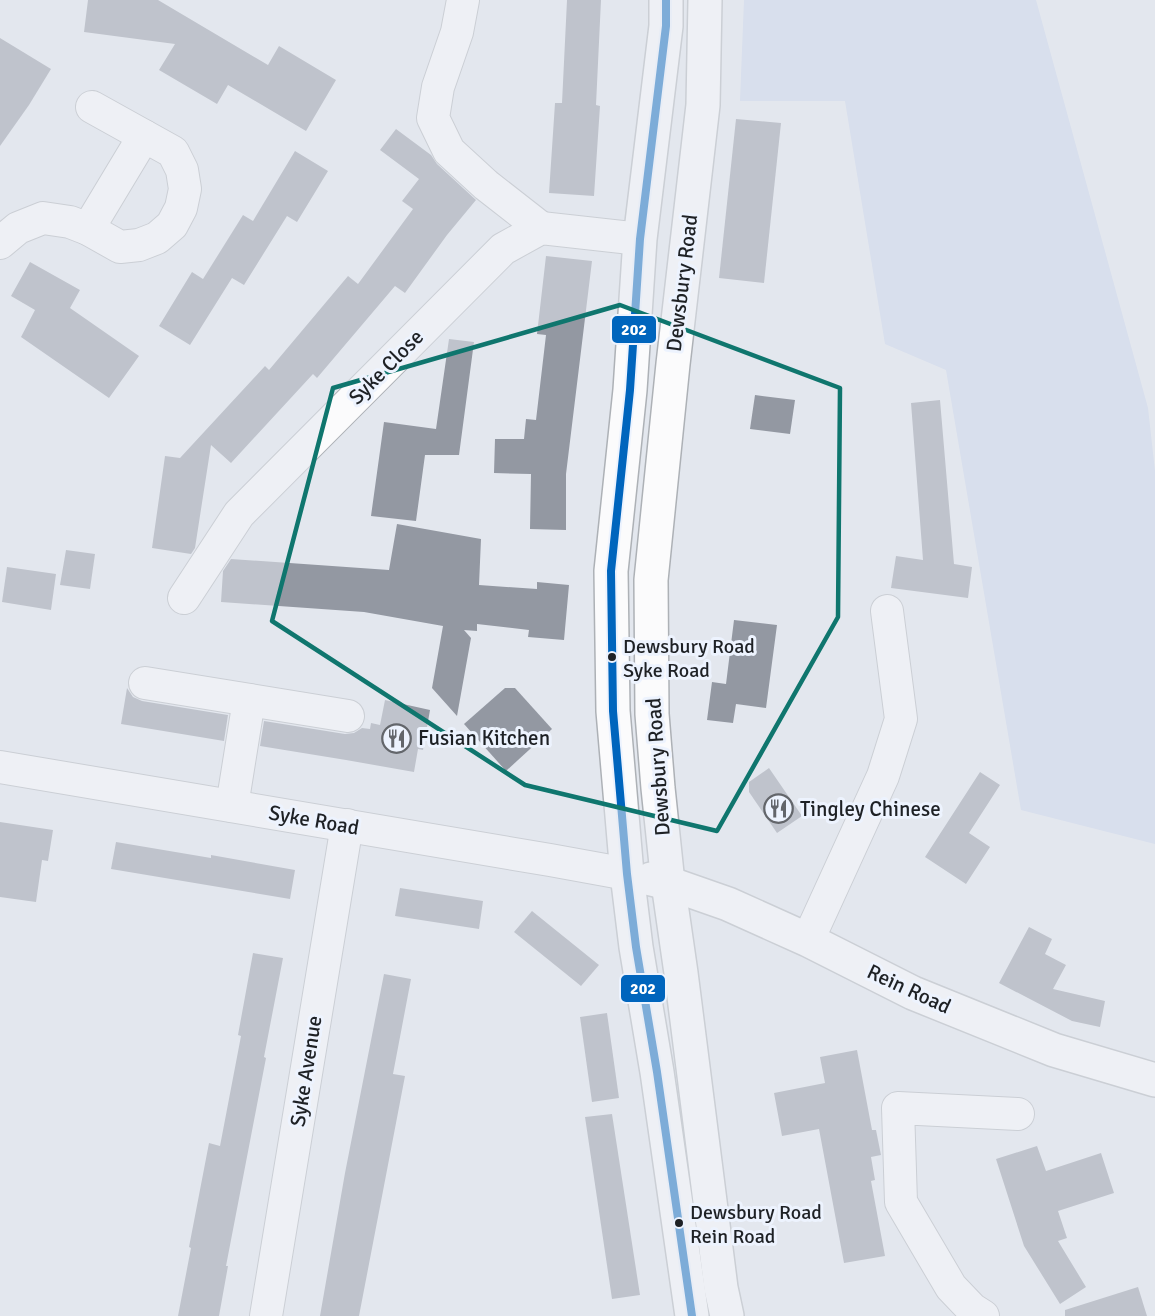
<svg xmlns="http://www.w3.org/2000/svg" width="1155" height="1316" font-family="Signika,sans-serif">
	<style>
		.green { fill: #c9d4ea }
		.building { fill: #9398a2 }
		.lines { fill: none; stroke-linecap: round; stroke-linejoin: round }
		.minor-casing { stroke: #adb1b6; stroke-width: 34 }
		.major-casing { stroke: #adb1b6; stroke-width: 36 }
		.minor { stroke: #fbfbfc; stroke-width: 32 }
		.major { stroke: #fbfbfc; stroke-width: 33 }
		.bus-1-casing { stroke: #edf3fe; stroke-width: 12 }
		.bus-1 { stroke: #0065bd; stroke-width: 8 }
		.marked { fill: none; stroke: #0f766e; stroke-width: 4.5; stroke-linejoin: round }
		.bus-dot { fill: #1e2125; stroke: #edf3fe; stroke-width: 2 }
		.labels { text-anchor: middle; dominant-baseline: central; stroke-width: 6; stroke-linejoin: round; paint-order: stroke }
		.bus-label { font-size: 20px; fill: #1e2125; stroke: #edf3fe; text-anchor: start }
		.street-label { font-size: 21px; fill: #1e2125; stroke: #edf3fe }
		.poi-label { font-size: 21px; fill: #1e2125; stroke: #edf3fe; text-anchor: start }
		.line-badge { stroke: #edf3fe; stroke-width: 2 }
		.badge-label { font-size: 16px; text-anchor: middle; font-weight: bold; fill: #fff }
	</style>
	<rect width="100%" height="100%" fill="#e3e7ee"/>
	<path class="green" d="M744,0H1036L1148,408L1155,471V844L1021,810L946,370L885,344L845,101H740Z"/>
	<g class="building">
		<path d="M88,0H158L268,65L279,46L336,80L306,131L228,85L217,104L159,70L175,44L84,32Z"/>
		<path d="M567,0H601L596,105L600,106L594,196L549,193L555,103H562Z"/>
		<path d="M0,38L51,69L29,105L0,146Z"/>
		<path d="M736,119L781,123L764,283L719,278Z"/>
		<path d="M396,129L431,155L437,164L476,200L447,235L405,293L395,286L317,378L313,374L231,463L211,445L195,548L191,554L152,548L165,456L180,458L265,366L269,370L348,276L358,284L413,209L402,201L419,179L380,150Z"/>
		<path d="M295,151L328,171L297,222L287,216L244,285L232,278L190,345L159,326L192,272L203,279L243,215L253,221Z"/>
		<path d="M546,256L592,261L566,474V530L530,529L531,474L494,473L495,439H524L526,419L536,420L546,335L537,334Z"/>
		<path d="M30,262L80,290L70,308L139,356L109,398L21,337L35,310L11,296Z"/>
		<path d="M449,339L474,342L459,455H425L416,521L371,516L384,422L436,429Z"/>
		<path d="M755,395L795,400L790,434L750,429Z"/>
		<path d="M940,400L954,564L972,567L968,598L891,588L896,556L923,560L911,403Z"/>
		<path d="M397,524L481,539L479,585L537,589V582L569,585L564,640L528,637L529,630L477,624V631L464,630L471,638L457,716L432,688L443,626L364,612L221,602L223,571L231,559L389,570Z"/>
		<path d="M66,550L95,554L90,589L60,585Z"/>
		<path d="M7,567L56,574L51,610L2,602Z"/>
		<path d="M734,620L777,625L766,708L736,704L733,723L707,720L712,682L726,684Z"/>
		<path d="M127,688L133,697L142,701L228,715L224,741L121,724Z"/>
		<path d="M505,688H515L552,729L506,771L464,724Z"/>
		<path d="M385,700L430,710L423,750L418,749L414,772L346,760L260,746L264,721L345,734L354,733L362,728L370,729L371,723L380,725Z"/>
		<path d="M769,768L802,816L777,833L749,792V782Z"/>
		<path d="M980,772L1000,785L969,833L990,847L966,884L925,857Z"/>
		<path d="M0,822L53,830L48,861L42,860L36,902L0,897Z"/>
		<path d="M116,842L211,858V855L295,870L290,899L111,869Z"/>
		<path d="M400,888L483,901L479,929L395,916Z"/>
		<path d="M532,911L599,965L581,986L514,932Z"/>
		<path d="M1029,927L1052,939L1045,954L1066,965L1053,989L1105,1001L1100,1027L1072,1021L999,983Z"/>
		<path d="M253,953L283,958L264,1057L266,1058L226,1266H228L219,1316H178L191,1248L189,1247L209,1143L220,1146L241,1036L238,1035Z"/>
		<path d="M384,974L411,979L393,1074L405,1076L383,1191L359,1316H320L345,1173Z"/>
		<path d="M607,1013L619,1098L592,1102L580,1017Z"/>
		<path d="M857,1050L872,1130H876L881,1155L871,1157L875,1180L871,1181L885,1256L844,1263L819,1129L782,1136L774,1093L825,1083L820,1057Z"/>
		<path d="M612,1114L640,1295L612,1299L585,1117Z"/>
		<path d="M1037,1146L1046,1171L1101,1153L1114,1193L1058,1211L1067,1238L1058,1241L1086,1287L1060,1304L1024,1246L996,1159Z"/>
		<path d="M1138,1287L1147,1316H1065V1310Z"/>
	</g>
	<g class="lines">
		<defs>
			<g id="minor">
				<path d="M463,0L457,32L438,87L433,118L449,151L486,185L541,228"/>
				<path d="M88,229L144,136"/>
				<path d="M0,243L18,228L43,218L70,222L88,229L120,247L139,245L157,238L172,225L181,208L185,189L182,170L173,152L92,107"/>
				<path d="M184,598L239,514L503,249L541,228L640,239"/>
				<path d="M145,683L348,716"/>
				<path d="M0,767L550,860L627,874"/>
				<path d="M232,806L249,700"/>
				<path d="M808,940L883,776L901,719L887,611"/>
				<path d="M266,1316L347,825"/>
				<path d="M983,1316L972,1309L951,1287L901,1202L898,1108L1018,1114"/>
			</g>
			<g id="major">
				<path d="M666,0V26L640,239L630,390L611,571L613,711L627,874L636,947L657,1072L692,1316"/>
				<path d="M705,0L703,105L673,364L651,580L652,714L658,788L668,883L681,973L721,1288L727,1316"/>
				<path d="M651,879L668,883L728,904L808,940L913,993L1054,1050L1155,1080"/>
			</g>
		</defs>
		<use href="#minor" class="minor-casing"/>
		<use href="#major" class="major-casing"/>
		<use href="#minor" class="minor"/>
		<use href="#major" class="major"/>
		<defs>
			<path id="bus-1" d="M666,0V26L640,239L630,390L611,571L613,711L627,874L636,947L657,1072L692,1316"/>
		</defs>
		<use href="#bus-1" class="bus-1-casing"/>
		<use href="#bus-1" class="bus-1"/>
	</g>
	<path d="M0 0H1155V1316H0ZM620,305L840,388L838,617L717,831L525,785L272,621L333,388Z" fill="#e3e7ee" fill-opacity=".55" fill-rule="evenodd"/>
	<path class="marked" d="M620,305L840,388L838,617L717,831L525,785L272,621L333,388Z"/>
	<defs>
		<symbol id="restaurant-ring" viewBox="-11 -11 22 22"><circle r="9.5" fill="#edf3fe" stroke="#63666b" stroke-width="1.5"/><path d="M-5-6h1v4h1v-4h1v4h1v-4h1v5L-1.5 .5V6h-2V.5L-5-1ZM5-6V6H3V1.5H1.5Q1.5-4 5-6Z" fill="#63666b"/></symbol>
	</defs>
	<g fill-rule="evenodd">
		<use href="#restaurant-ring" x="380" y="722" width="33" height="33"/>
		<use href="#restaurant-ring" x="762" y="792" width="33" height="33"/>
	</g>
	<g class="bus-dot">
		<circle cx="612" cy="657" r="5"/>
		<circle cx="679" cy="1223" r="5"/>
	</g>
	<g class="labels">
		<g class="bus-label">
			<text x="623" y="646">Dewsbury Road<tspan x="623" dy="24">Syke Road</tspan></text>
			<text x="690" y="1212">Dewsbury Road<tspan x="690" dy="24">Rein Road</tspan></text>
		</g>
		<g class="street-label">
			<text transform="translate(682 283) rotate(-83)">Dewsbury Road</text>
			<text transform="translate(386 367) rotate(-45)">Syke Close</text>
			<text transform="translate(658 767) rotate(-94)">Dewsbury Road</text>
			<text transform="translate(314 820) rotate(10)">Syke Road</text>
			<text transform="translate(909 989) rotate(25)">Rein Road</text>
			<text transform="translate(306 1071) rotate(-81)">Syke Avenue</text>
		</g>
		<g class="poi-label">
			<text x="418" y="738">Fusian Kitchen</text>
			<text x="800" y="809">Tingley Chinese</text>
		</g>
	</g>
	<g class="line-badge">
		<rect x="611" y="315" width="46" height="29" rx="6" fill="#0065bd"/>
		<rect x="620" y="974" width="46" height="29" rx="6" fill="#0065bd"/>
	</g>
	<g class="badge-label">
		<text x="634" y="335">202</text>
		<text x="643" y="994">202</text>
	</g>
</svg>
